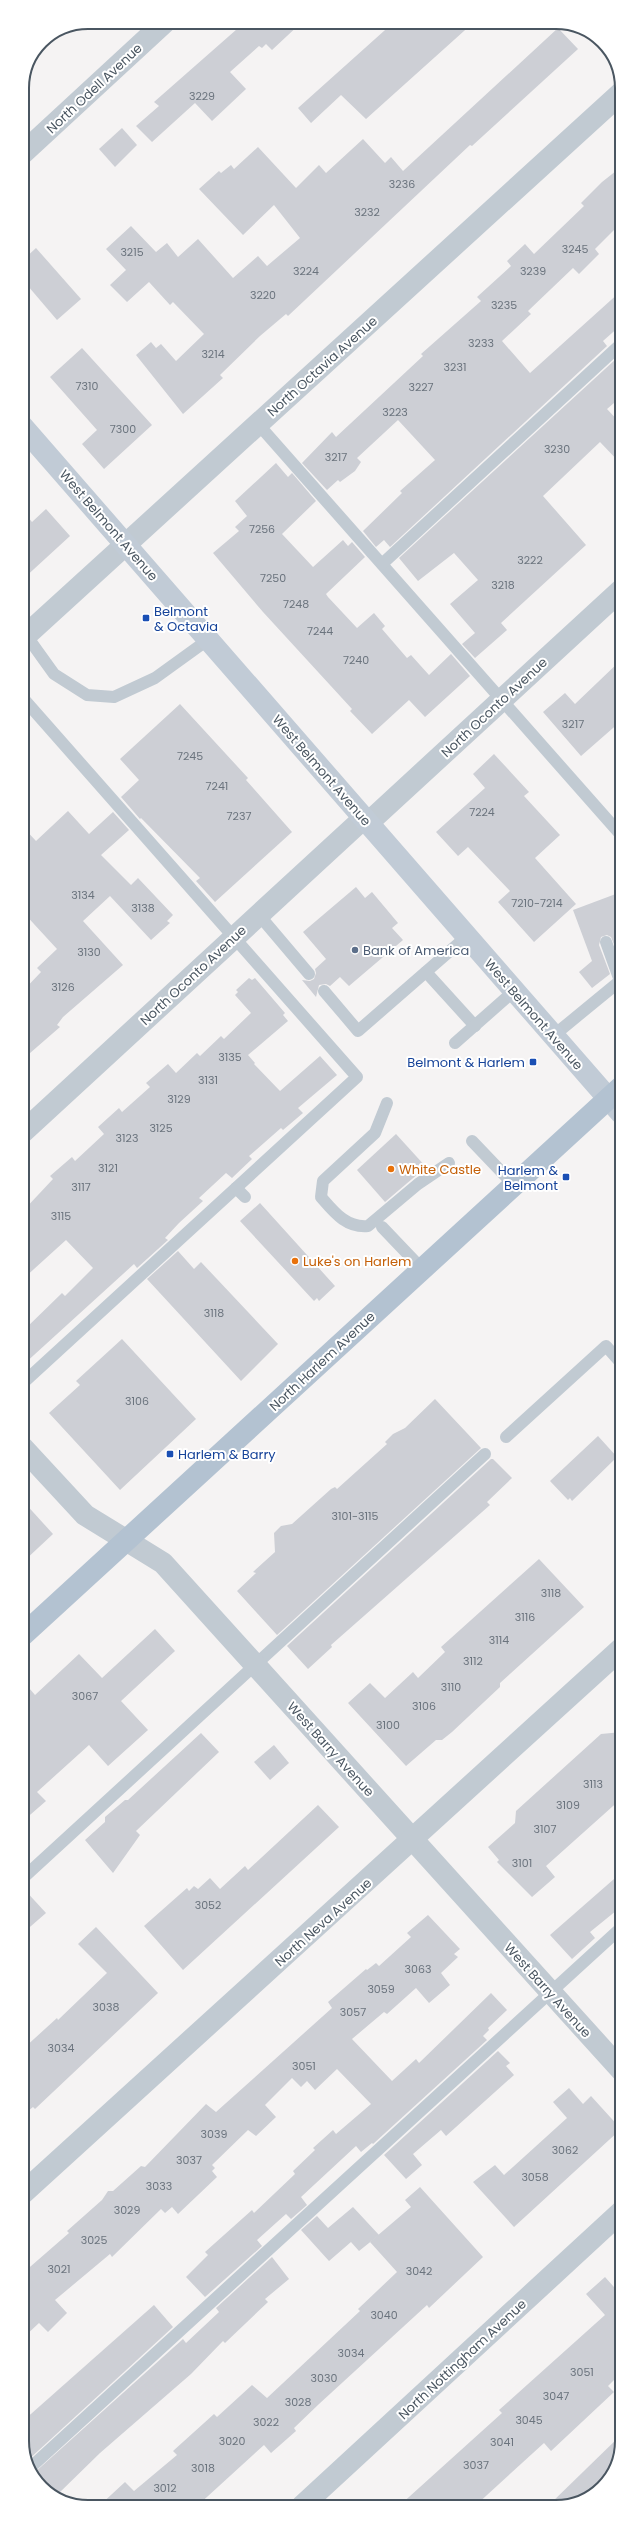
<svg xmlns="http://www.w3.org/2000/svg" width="644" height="2529" viewBox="0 0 644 2529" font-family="Poppins,sans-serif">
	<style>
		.building { fill: #cdcfd5 }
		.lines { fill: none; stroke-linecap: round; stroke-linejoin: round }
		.service { stroke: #c1cad2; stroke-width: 12 }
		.minor { stroke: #c1cad2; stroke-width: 22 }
		.secondary { stroke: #c1cbd6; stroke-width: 22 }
		.primary { stroke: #b3c2d1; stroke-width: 22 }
		.transit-dot { fill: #1a4fb4; stroke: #fff; stroke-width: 1.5 }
		.service-dot { fill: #5c6f8a; stroke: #fff; stroke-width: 1.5 }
		.food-dot { fill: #e8710a; stroke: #fff; stroke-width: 1.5 }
		.labels { text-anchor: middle; stroke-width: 4; stroke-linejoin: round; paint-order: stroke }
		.number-label { font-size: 11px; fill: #6b747e }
		.street-label { font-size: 13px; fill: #4a5661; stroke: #fff }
		.transit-label { font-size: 13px; fill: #164399; stroke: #fff; text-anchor: start }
		.service-label { font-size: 13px; fill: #4e5e75; stroke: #fff; text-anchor: start }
		.food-label { font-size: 13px; fill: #c56008; stroke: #fff; text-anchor: start }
		.rim { fill: none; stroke: #4a5661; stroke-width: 2 }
	</style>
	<rect width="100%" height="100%" fill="#f5f3f3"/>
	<g class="building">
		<polygon points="245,22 302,22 272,50 266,44 262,48 259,46 230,72 246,89 212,121 195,103 152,142 136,126 159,106 154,102"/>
		<polygon points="394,22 474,22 366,119 341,95 311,123 298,108"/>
		<polygon points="558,28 578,49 472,146 470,145 288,316 286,314 260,336 220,375 223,378 183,414 136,355 151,342 156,348 161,344 176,361 204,334 173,302 170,305 149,282 127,302 110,285 126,270 106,249 131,226 156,252 167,243 178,257 198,239 233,278 258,256 267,266 300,238 274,205 243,235 199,189 219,171 221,173 231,165 234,169 258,147 296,188 319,165 326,173 363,139 385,163 391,157 403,171"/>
		<polygon points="122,128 137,145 115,167 99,149"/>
		<polygon points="621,167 621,223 595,249 599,254 579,274 573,268 528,311 531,314 502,341 530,373 621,291 621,325 603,341 607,346 390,547 384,540 376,547 363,531 402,493 400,491 435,460 398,420 357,458 361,462 355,471 340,482 338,480 327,490 302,463 332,432 336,437 423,356 421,354 481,301 477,297 511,266 507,261 525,244 534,254 584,206 581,203 602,182"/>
		<polygon points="36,248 81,299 57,320 22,279 22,261"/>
		<polygon points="82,348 152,425 104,469 82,444 97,430 50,377"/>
		<polygon points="617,358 621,361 621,397 607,409 621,424 621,464 600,442 543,496 586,545 501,623 507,630 475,658 462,644 475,633 450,604 478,580 454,553 418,581 399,558"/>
		<polygon points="276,463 288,477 292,473 316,501 282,534 313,567 343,540 348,546 352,542 365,557 326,594 328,597 357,628 374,613 385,626 382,629 407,658 411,655 429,675 451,654 470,676 425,717 409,700 372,734 350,711 352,709 263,612 213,553 239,531 235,527 247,516 235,501"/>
		<polygon points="46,509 70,536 22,580 22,510 32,522"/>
		<polygon points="621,660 621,721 581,756 543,712 565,693 575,704"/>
		<polygon points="180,704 248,778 246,780 292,832 215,902 196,881 200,878 141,818 140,819 121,797 139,780 120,759"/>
		<polygon points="494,754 529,792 524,796 560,835 535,858 576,904 534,942 498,902 510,891 468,847 458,856 436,832 485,788 473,774"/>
		<polygon points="68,811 89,834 113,812 129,830 101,855 131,885 138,878 173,915 167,921 170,923 151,940 110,896 83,921 123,965 63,1017 57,1025 60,1027 22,1060 22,992 41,972 37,968 57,949 22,911 22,826 36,841"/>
		<polygon points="356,887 365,898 372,892 398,923 392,928 403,940 349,986 340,977 330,986 326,984 319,985 316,997 302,980 310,981 314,979 316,973 315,969 326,959 303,932"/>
		<polygon points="621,892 621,962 611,937 607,935 601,937 599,945 610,974 592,988 579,972 592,961 573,910"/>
		<polygon points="249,978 252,980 255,978 285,1013 283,1015 288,1021 248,1055 255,1063 254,1064 280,1091 320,1056 337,1075 298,1108 303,1113 283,1130 281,1128 249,1156 252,1159 232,1178 226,1173 199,1198 203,1201 179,1223 165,1238 168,1240 137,1268 134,1264 23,1365 23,1331 62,1293 65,1296 93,1268 66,1240 23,1279 23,1211 53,1179 50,1176 72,1157 75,1161 104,1134 98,1127 119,1108 122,1112 150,1087 146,1083 168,1064 176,1073 197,1053 200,1056 221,1036 224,1039 251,1013 235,995 238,992 236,990"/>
		<polygon points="396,1134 426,1167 385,1202 357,1170"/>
		<polygon points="260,1203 335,1286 319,1301 317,1298 314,1301 240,1221"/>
		<polygon points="178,1251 194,1269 201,1262 278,1344 241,1381 147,1279"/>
		<polygon points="122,1339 196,1419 120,1490 49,1413 80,1385 76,1381"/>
		<polygon points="435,1399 481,1448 277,1635 237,1591 256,1573 253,1572 275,1552 274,1533 281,1526 292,1524 331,1489 335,1487 337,1489 387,1444 385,1442 393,1434 405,1428"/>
		<polygon points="598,1436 617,1457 572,1501 570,1498 568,1500 550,1481"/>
		<polygon points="491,1459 493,1459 512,1478 487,1502 490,1505 331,1645 332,1647 308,1669 287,1646"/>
		<polygon points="23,1501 53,1534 23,1562"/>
		<polygon points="539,1559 584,1607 500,1683 500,1687 452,1732 442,1740 436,1740 406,1766 348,1703 370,1683 385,1698 413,1672 418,1678 445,1652 441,1647"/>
		<polygon points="155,1629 175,1651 121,1701 148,1730 108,1766 89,1745 37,1792 46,1801 23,1821 23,1681 35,1695 79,1654 102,1678"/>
		<polygon points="622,1732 622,1798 546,1866 555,1877 532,1897 497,1862 499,1860 488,1847 515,1823 516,1811 601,1734"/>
		<polygon points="201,1733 219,1752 136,1831 140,1835 113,1873 85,1840 105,1822 105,1817 125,1800 128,1800"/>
		<polygon points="274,1745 289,1763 270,1780 254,1762"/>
		<polygon points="318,1805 339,1827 183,1970 144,1926 187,1888 189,1891 194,1886 198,1889 210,1878 220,1889 245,1866 248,1870"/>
		<polygon points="622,1872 622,1906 590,1932 595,1938 572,1959 550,1935"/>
		<polygon points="23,1888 46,1913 23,1933"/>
		<polygon points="428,1915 460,1949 454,1954 458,1957 441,1973 450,1985 429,2003 416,1988 387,2014 384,2012 352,2039 392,2081 416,2059 419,2063 491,1993 507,2010 488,2028 489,2030 483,2036 487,2040 373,2144 372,2143 361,2152 356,2146 301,2197 307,2205 291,2219 286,2214 257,2240 262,2246 205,2297 186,2277 208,2255 205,2252 252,2210 254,2213 295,2174 293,2171 315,2150 313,2148 333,2130 336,2134 371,2104 337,2069 315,2090 307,2081 301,2087 292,2078 265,2105 276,2117 256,2136 248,2130 212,2165 215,2168 212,2171 217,2177 178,2214 172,2207 165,2213 161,2209 112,2257 110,2254 55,2300 67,2313 48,2332 39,2323 23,2338 23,2273 69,2233 67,2231 102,2200 108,2191 113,2191 141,2166 145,2167 206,2104 216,2112 332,2008 328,2002 366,1969 367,1970 376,1963 379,1966 411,1937 407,1933"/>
		<polygon points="96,1927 158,1993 35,2109 33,2107 23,2115 23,2049 57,2018 58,2020 107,1973 78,1944"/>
		<polygon points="498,2051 510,2063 506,2066 514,2075 446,2136 441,2130 413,2154 422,2165 406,2179 384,2155"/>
		<polygon points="569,2088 583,2104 591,2096 621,2129 514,2227 473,2182 495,2165 504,2175 567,2118 553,2102"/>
		<polygon points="420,2187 483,2257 429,2308 427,2305 319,2404 294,2428 296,2431 271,2453 264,2445 196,2507 98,2507 125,2482 134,2491 177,2455 173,2451 214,2414 217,2417 252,2385 267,2398 360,2311 358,2309 397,2272 370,2242 411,2207 405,2200"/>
		<polygon points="353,2207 379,2235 359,2251 351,2242 329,2261 301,2230 317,2216 328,2228"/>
		<polygon points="272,2257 289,2279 265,2299 268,2302 225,2343 223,2341 191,2374 100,2453 56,2496 49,2493 34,2473 183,2339 186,2343 219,2312 216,2308"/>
		<polygon points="605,2277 622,2296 622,2372 608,2386 614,2392 551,2451 544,2443 475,2506 399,2506 502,2413 499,2410 605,2315 586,2294"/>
		<polygon points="154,2305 173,2327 27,2461 23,2454 23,2421"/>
		<polygon points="622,2434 622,2442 606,2484 569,2506 548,2506"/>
	</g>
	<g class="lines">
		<g class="service">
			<polyline points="258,424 621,835"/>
			<polyline points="382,564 621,344"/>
			<polyline points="26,635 54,674 87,695 114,697 155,678 209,639"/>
			<polyline points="22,697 357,1077 23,1383"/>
			<polyline points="259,915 309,974"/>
			<polyline points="606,942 620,981"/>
			<polyline points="426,972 475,1026"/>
			<polyline points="324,991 358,1031 466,937"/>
			<polyline points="553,1036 620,981 621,983"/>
			<polyline points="455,1043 514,991"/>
			<path d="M 387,1103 L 375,1133 L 323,1181 L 321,1197 C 334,1212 346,1228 368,1226 L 418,1184 L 449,1163"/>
			<polyline points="472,1141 514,1185"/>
			<polyline points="236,1188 245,1197"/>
			<polyline points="382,1227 422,1269"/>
			<polyline points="506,1437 606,1346 621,1363"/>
			<polyline points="23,1878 485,1454"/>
			<polyline points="31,2467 622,1927"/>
		</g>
		<g class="minor">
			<polyline points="22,154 165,22"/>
			<polyline points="22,639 621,93"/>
			<polyline points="368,823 621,590"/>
			<polyline points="23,1132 364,818"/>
			<polyline points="23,1448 85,1515 163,1563 622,2071"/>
			<polyline points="23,2193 622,1648"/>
			<polyline points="302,2506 622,2211"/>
		</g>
		<polyline class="secondary" points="22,426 621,1113"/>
		<polyline class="primary" points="23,1635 621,1087"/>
	</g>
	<g class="transit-dot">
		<rect x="142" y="614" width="8" height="8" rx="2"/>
		<rect x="529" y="1058" width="8" height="8" rx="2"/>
		<rect x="562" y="1173" width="8" height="8" rx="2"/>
		<rect x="166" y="1450" width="8" height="8" rx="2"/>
	</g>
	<circle class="service-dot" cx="355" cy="950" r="4"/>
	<g class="food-dot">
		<circle cx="391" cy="1169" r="4"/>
		<circle cx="295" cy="1261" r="4"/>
	</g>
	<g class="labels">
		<g class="number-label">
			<text x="202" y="100">3229</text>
			<text x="402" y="188">3236</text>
			<text x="367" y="216">3232</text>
			<text x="575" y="253">3245</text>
			<text x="132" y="256">3215</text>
			<text x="306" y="275">3224</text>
			<text x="533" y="275">3239</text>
			<text x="263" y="299">3220</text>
			<text x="504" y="309">3235</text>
			<text x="481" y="347">3233</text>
			<text x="213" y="358">3214</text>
			<text x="455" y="371">3231</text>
			<text x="87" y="390">7310</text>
			<text x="421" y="391">3227</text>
			<text x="395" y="416">3223</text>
			<text x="123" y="433">7300</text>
			<text x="557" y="453">3230</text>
			<text x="336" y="461">3217</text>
			<text x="262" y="533">7256</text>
			<text x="530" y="564">3222</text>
			<text x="273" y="582">7250</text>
			<text x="503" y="589">3218</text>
			<text x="296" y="608">7248</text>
			<text x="320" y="635">7244</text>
			<text x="356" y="664">7240</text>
			<text x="573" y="728">3217</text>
			<text x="190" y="760">7245</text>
			<text x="217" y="790">7241</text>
			<text x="482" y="816">7224</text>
			<text x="239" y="820">7237</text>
			<text x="83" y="899">3134</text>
			<text x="537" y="907">7210-7214</text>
			<text x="143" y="912">3138</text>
			<text x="89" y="956">3130</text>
			<text x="63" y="991">3126</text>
			<text x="230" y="1061">3135</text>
			<text x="208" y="1084">3131</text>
			<text x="179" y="1103">3129</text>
			<text x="161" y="1132">3125</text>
			<text x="127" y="1142">3123</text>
			<text x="108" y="1172">3121</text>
			<text x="81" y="1191">3117</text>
			<text x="61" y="1220">3115</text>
			<text x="214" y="1317">3118</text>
			<text x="137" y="1405">3106</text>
			<text x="355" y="1520">3101-3115</text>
			<text x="551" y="1597">3118</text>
			<text x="525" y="1621">3116</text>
			<text x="499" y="1644">3114</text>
			<text x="473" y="1665">3112</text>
			<text x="451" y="1691">3110</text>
			<text x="85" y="1700">3067</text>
			<text x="424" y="1710">3106</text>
			<text x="388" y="1729">3100</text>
			<text x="593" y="1788">3113</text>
			<text x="568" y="1809">3109</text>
			<text x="545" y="1833">3107</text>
			<text x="522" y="1867">3101</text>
			<text x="208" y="1909">3052</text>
			<text x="418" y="1973">3063</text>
			<text x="381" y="1993">3059</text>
			<text x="106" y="2011">3038</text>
			<text x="353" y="2016">3057</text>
			<text x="61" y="2052">3034</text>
			<text x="304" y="2070">3051</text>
			<text x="214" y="2138">3039</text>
			<text x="565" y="2154">3062</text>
			<text x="189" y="2164">3037</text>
			<text x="535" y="2181">3058</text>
			<text x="159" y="2190">3033</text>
			<text x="127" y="2214">3029</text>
			<text x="94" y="2244">3025</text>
			<text x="59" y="2273">3021</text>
			<text x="419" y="2275">3042</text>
			<text x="384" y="2319">3040</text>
			<text x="351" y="2357">3034</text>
			<text x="582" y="2376">3051</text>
			<text x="324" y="2382">3030</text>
			<text x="556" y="2400">3047</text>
			<text x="298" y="2406">3028</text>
			<text x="529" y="2424">3045</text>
			<text x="266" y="2426">3022</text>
			<text x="232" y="2445">3020</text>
			<text x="502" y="2446">3041</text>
			<text x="476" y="2469">3037</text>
			<text x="203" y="2472">3018</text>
			<text x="165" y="2492">3012</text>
		</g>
		<g class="street-label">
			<text transform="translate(94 88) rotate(-43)" y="5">North Odell Avenue</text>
			<text transform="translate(322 366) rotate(-42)" y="5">North Octavia Avenue</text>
			<text transform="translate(109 525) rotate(49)" y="5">West Belmont Avenue</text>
			<text transform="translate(494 707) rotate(-43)" y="5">North Oconto Avenue</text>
			<text transform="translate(322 770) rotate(49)" y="5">West Belmont Avenue</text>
			<text transform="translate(193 975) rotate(-43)" y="5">North Oconto Avenue</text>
			<text transform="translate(534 1014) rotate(49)" y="5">West Belmont Avenue</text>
			<text transform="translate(322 1361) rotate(-43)" y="5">North Harlem Avenue</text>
			<text transform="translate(331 1749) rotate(48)" y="5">West Barry Avenue</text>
			<text transform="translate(323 1922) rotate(-42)" y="5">North Neva Avenue</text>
			<text transform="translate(548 1990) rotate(48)" y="5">West Barry Avenue</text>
			<text transform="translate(462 2359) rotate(-43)" y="5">North Nottingham Avenue</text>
		</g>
		<g class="transit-label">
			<text x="154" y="616">Belmont<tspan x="154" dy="15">&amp; Octavia</tspan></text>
			<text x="525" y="1067" text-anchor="end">Belmont &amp; Harlem</text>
			<text x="558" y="1175" text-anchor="end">Harlem &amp;<tspan x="558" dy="15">Belmont</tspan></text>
			<text x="178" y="1459">Harlem &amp; Barry</text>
		</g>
		<g class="service-label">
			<text x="363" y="955">Bank of America</text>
		</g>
		<g class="food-label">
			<text x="399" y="1174">White Castle</text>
			<text x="303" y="1266">Luke's on Harlem</text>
		</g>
	</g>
	<path d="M0 0H644V2529H0ZM88 29H556A59 59 0 0 1 615 88V2441A59 59 0 0 1 556 2500H88A59 59 0 0 1 29 2441V88A59 59 0 0 1 88 29Z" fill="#fff" fill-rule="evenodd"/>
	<path class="rim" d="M88 29H556A59 59 0 0 1 615 88V2441A59 59 0 0 1 556 2500H88A59 59 0 0 1 29 2441V88A59 59 0 0 1 88 29Z"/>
</svg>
